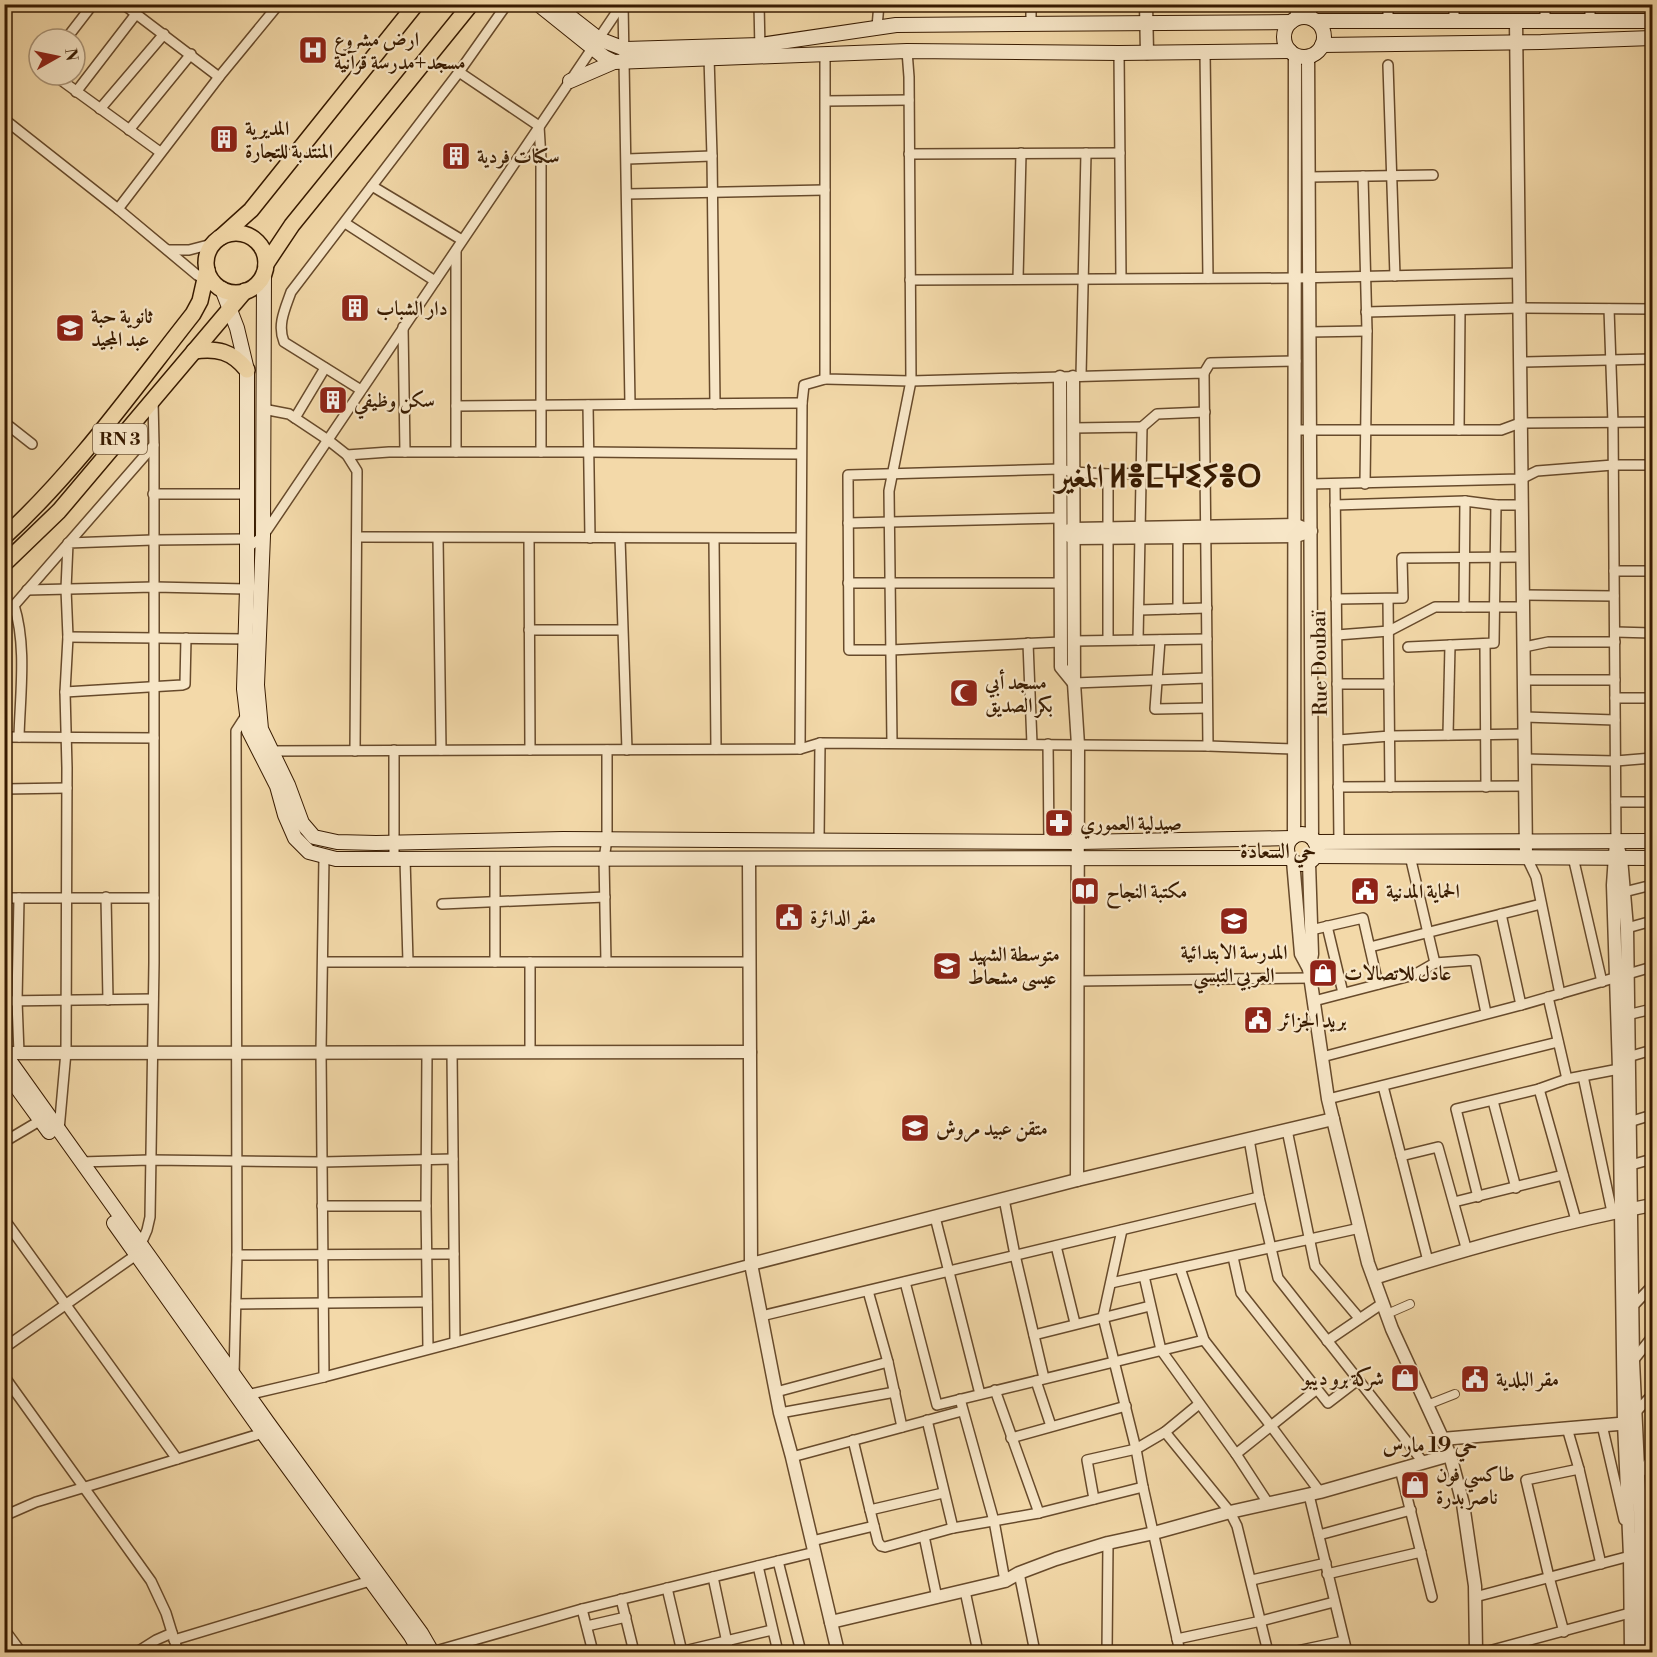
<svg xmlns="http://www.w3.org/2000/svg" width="1657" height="1657" viewBox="0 0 1657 1657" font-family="'Libre Bodoni',Amiri,'Noto Sans Tifinagh',serif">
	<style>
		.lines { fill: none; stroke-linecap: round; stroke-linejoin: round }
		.pedestrian-casing { stroke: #674a2b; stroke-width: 10 }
		.minor-casing { stroke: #674a2b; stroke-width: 12 }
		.tertiary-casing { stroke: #674a2b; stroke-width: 15 }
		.secondary-casing { stroke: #381b01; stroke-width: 16 }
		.primary-casing { stroke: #381b01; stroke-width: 18 }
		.pedestrian { stroke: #f7e6c7; stroke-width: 8 }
		.minor { stroke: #f7e6c7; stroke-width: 9 }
		.tertiary { stroke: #f7e6c7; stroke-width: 12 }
		.secondary { stroke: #f7e6c7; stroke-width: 14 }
		.primary { stroke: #f3d9a9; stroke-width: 15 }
		.labels { text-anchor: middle; stroke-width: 4.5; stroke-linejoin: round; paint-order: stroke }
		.shield { fill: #f7e6c7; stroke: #71583c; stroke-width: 1.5 }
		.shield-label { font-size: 18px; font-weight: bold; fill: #381b01 }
		.poi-label { font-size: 20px; font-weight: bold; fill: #381b01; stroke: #f7e6c7; text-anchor: start }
		.street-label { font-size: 20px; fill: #381b01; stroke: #f7e6c7 }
		.neighbourhood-label { font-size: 21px; font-weight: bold; fill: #381b01; stroke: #f7e6c7 }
		.town-label { font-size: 32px; font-weight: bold; fill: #381b01; stroke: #f7e6c7 }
	</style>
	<rect width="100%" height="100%" fill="#f3d9a9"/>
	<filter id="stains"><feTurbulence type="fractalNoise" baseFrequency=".00333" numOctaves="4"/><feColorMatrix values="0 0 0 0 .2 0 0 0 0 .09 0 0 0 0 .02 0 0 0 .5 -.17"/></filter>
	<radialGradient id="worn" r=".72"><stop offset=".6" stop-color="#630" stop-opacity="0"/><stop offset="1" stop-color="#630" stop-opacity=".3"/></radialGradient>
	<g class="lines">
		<g class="pedestrian-casing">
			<g id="pedestrian">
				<polyline points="1387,1314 1410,1304"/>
				<polyline points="1427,1405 1455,1394"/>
			</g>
		</g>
		<g class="minor-casing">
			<g id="minor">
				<polyline points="123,4 219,77"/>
				<polyline points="623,4 630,404"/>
				<polyline points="759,4 760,50"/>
				<polyline points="1031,4 1031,25"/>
				<polyline points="1454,4 1454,23"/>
				<polyline points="1545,4 1545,22"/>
				<polyline points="1388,22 1388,4"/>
				<polyline points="1590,22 1590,4"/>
				<polyline points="877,27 879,4"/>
				<polyline points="66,39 93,4"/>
				<polyline points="1205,52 1208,278"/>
				<polyline points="1119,53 1121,278"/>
				<polyline points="825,55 825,379 911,381 1204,373 1208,746"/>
				<polyline points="709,57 712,156 715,404"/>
				<polyline points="1388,65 1395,276"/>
				<polyline points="459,72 539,126 541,159 541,452"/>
				<polyline points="54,75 160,152"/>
				<polyline points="76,92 136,14"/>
				<polyline points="826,101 909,100"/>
				<polyline points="100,109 164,34"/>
				<polyline points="4,119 118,209 197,275 219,288"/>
				<polyline points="129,130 191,54"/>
				<polyline points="909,154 1120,153"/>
				<polyline points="627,159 712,156"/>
				<polyline points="1363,176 1367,331 1365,484"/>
				<polyline points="1309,177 1433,175"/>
				<polyline points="372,186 462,240"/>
				<polyline points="627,194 825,190"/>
				<polyline points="118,209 219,77 279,4"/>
				<polyline points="345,223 435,281"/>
				<polyline points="168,250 189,250 212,244"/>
				<polyline points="1018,279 1021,153"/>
				<polyline points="910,280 1295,278 1518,273"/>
				<polyline points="1609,309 1613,423 1616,841"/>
				<polyline points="1366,312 1519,308 1652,309"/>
				<polyline points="403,327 405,452"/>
				<polyline points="1309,332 1367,331"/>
				<polyline points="1520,362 1652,359"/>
				<polyline points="1204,373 1210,363 1296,361"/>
				<polyline points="1081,376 1086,153"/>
				<path d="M 361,390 L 284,342 C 277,325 285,309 291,292 L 459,72 L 507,4"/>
				<polyline points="588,405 590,538"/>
				<polyline points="456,406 802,403"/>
				<polyline points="263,409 289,414 328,440 347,455 357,471 355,751"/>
				<polyline points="295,418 325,368"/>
				<polyline points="4,422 32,444"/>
				<polyline points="1142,427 1157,414 1205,412"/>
				<polyline points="1073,428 1142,427 1138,640"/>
				<polyline points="1296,430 1501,430 1520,423 1652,422"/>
				<polyline points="1459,430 1460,310"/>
				<polyline points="456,452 456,251"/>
				<polyline points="347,455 389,452 589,452 801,454"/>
				<polyline points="1108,474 1108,640"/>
				<polyline points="1310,484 1521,479 1537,471 1613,465 1652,465"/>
				<polyline points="1335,484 1339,842"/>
				<polyline points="153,494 247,494"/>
				<polyline points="1335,505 1465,501 1496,505 1522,505"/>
				<polyline points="848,523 1061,518"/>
				<polyline points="357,537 800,538"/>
				<polyline points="1178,537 1178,609"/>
				<polyline points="438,538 441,750"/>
				<polyline points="529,538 530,750"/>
				<polyline points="620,538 627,750"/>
				<polyline points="714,539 716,749"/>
				<polyline points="246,549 263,536 622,4"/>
				<polyline points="1614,571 1652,571"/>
				<polyline points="848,583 1061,583"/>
				<polyline points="27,590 154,587 247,589"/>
				<polyline points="1523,595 1614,596"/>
				<polyline points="1336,599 1403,598 1402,558 1522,557"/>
				<polyline points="1388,599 1390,787"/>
				<path d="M 14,605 C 27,646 20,695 19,737"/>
				<polyline points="1464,607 1465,501"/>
				<polyline points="1139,610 1207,608"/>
				<polyline points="4,617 154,445 153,400"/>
				<polyline points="529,630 622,630"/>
				<polyline points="1615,632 1652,633"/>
				<polyline points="1337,635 1389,631 1435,607 1523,607"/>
				<polyline points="68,637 245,639"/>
				<polyline points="1160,640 1155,709 1207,708"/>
				<polyline points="1074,641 1207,639"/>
				<polyline points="1061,642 891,650 849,650 848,475 1061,469 1073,472 1108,474 1205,472"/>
				<polyline points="1028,643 1032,744"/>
				<polyline points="1485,645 1486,787"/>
				<polyline points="1408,647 1494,643 1496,505"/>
				<polyline points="1524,647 1548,642 1615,642"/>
				<polyline points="1524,680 1615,680"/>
				<polyline points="1074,683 1207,678"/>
				<polyline points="1337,684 1389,684"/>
				<polyline points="65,692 182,685 185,684 186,638"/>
				<polyline points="1615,698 1652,698"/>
				<polyline points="1525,717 1615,720"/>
				<polyline points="1448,735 1450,645"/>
				<polyline points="4,737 154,738"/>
				<polyline points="1338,740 1390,736 1525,734"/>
				<polyline points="892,743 889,491 911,381 909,77 907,51"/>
				<polyline points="1048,744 1049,842"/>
				<polyline points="800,749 802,403 804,385 825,379"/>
				<polyline points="271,751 800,749 820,743 1208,746 1294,749"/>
				<polyline points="1525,759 1616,761 1652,758"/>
				<polyline points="1338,787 1526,786"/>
				<polyline points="4,789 67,788"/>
				<polyline points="1616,802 1652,802"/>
				<polyline points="819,841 820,743"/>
				<polyline points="1410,856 1435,963 1475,960 1486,1013"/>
				<polyline points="1526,856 1536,877 1560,994"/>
				<polyline points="1573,857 1602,982"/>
				<polyline points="394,859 394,750"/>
				<polyline points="405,859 408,962"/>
				<polyline points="495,860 495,962"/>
				<polyline points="1624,892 1652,885"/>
				<polyline points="106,897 108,1000"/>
				<polyline points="4,898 154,898"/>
				<polyline points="19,898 17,1001 19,1053"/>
				<polyline points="442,904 605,897"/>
				<polyline points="1501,914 1521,1005"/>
				<polyline points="1327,926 1343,993"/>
				<polyline points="1627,928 1652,921"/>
				<polyline points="1311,930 1363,918 1378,984"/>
				<polyline points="1370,947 1541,904"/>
				<polyline points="323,962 749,962"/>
				<polyline points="530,962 530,1052"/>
				<polyline points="606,962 604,859 607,839 607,750"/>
				<polyline points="1077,981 1310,978"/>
				<polyline points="1548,997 1567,1079 1619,1069"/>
				<polyline points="4,1001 153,999"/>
				<polyline points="1314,1001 1414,975 1435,963"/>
				<polyline points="1627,1015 1652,1009"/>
				<polyline points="427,1052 426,1206 428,1348"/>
				<polyline points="452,1052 455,1342"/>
				<polyline points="1322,1057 1521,1005 1652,967"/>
				<polyline points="1628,1057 1652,1050"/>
				<polyline points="1583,1076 1612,1212"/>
				<polyline points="1383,1086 1428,1261"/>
				<polyline points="1539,1089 1576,1220"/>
				<polyline points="1328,1099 1558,1042"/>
				<polyline points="1493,1101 1516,1188"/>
				<polyline points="1629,1122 1652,1115"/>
				<polyline points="59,1130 66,1052 67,768 65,692 68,637 66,589 68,543 153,540 246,539"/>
				<polyline points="1287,1130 1315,1266 1359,1318"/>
				<polyline points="1249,1139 1259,1197 1278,1278 1423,1462"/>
				<polyline points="4,1142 41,1120"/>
				<polyline points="1401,1156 1438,1147 1467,1251"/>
				<polyline points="81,1162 150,1160 322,1162 453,1159"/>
				<polyline points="1631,1165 1652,1159"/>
				<polyline points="1478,1197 1456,1109 1539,1089 1567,1079"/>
				<polyline points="1004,1199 1015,1255 1044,1378"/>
				<polyline points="1454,1202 1563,1175"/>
				<polyline points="322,1206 426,1206"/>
				<polyline points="935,1217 980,1394"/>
				<polyline points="4,1219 177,1459"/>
				<polyline points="1122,1230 1103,1317 1136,1449 1143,1487 1180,1652"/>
				<polyline points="141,1244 147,1230 150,1217 154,963 154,445"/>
				<polyline points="1056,1246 1075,1323"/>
				<polyline points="237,1255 454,1254"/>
				<polyline points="1233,1257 1241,1293 1328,1403 1358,1380"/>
				<polyline points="1180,1268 1204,1340 1271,1426 1320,1492"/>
				<polyline points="1144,1276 1161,1350 1236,1454 1268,1503"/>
				<polyline points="905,1282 937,1405 1204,1340"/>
				<polyline points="1111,1283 1360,1228"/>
				<polyline points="868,1291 888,1362 902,1427"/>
				<polyline points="236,1304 427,1302"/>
				<polyline points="1633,1306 1652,1286"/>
				<polyline points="761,1316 1259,1197"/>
				<polyline points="1034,1335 1150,1306"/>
				<polyline points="1327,1341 1383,1303"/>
				<polyline points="4,1348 136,1255"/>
				<polyline points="1633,1361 1652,1337"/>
				<polyline points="234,1375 237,1255 236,731 247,714"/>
				<polyline points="4,1376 151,1581 166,1613 178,1652"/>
				<polyline points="324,1377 321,1052 324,857"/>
				<polyline points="1036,1381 1051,1426"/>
				<polyline points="995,1390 1039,1513"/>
				<polyline points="776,1392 888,1362"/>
				<polyline points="243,1396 324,1377 751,1264"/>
				<polyline points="960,1399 994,1521 1005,1581"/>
				<polyline points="780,1413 895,1392"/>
				<polyline points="1634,1414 1652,1395"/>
				<polyline points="927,1420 953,1528"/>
				<polyline points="1602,1425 1624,1520"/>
				<polyline points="1567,1428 1579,1469 1601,1564"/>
				<polyline points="1165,1432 1230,1512 1237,1526 1268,1652"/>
				<polyline points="1011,1438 1126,1406"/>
				<polyline points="853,1440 870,1510 943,1493"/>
				<polyline points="1236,1454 1317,1389"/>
				<polyline points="792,1457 962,1411"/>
				<polyline points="1400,1469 1432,1597"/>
				<polyline points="1638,1476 1652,1458"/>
				<polyline points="1309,1495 1347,1652"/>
				<polyline points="1094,1499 1087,1460 1136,1449 1165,1432 1199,1404"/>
				<polyline points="870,1510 878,1542 881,1546 885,1547 953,1528 1039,1513 1143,1487"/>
				<polyline points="4,1516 36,1502 263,1433"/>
				<polyline points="1652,1520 1641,1532 1652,1547"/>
				<polyline points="1319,1535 1411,1510"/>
				<polyline points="924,1536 937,1598"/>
				<polyline points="812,1541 874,1526"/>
				<polyline points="778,1561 801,1652"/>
				<polyline points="758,1566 778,1652"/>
				<polyline points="1019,1573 1035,1652"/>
				<polyline points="1327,1574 1421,1552"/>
				<polyline points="713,1577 729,1652"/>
				<polyline points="1252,1580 1326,1563"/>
				<polyline points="667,1588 682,1652"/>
				<polyline points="965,1591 978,1652"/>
				<polyline points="1475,1597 1630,1556"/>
				<polyline points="621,1599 634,1652"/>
				<polyline points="582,1609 593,1652"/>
				<polyline points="587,1626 626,1617"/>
				<polyline points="4,1629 21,1652"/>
				<polyline points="1564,1632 1549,1577 1526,1480 1579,1469"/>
				<polyline points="1177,1639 1261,1621 1334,1602"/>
				<polyline points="174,1640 370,1581"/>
				<polyline points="137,1652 156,1640 172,1633"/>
				<polyline points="432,1652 582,1609 815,1552"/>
				<polyline points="680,1652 772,1630"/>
				<polyline points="1107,1652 1108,1543"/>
				<polyline points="1292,1652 1344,1641"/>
				<polyline points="1485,1652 1652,1607"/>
			</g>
		</g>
		<g class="tertiary-casing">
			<g id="tertiary">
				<polyline points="1146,4 1147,53"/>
				<polyline points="1310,4 1310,18"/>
				<polyline points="1297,18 1297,4"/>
				<polyline points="1516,22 1526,856"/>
				<polyline points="1308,56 1312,839"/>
				<polyline points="1060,377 1061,667 1074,683 1073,377"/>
				<polygon points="1296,525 1311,531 1296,536 1074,538 1061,532 1074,529"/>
				<polyline points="1074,683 1078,745 1077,1180"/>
				<polyline points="1294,837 1295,55"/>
				<polyline points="749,860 751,1264 780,1413 792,1457 838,1652"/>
				<polyline points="1293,861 1301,954 1309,969 1312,954 1309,863"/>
				<polyline points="1309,969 1328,1099 1368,1263 1392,1329 1450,1455 1463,1504 1475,1586 1476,1652"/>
				<polyline points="4,1053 750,1052"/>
				<polyline points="751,1264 1077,1180 1333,1119"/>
				<path d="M 1374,1278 C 1465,1249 1558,1223 1652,1205"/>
				<polyline points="1442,1439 1630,1423"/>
				<polyline points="831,1622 1005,1581 1019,1573 1056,1559 1108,1543 1154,1533 1230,1512 1320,1492 1450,1455"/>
				<polyline points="1631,1652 1630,1556 1624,1423 1619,1069 1613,885 1616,841 1621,858 1627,928 1633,1361 1641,1532 1640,1652"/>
			</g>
		</g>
		<g class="secondary-casing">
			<g id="secondary">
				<polyline points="538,4 604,57 614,62 907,51 1119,53 1290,51"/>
				<polyline points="554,4 599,39 625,49 760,45 896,25 1291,22"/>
				<circle cx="1304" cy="37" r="20"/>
				<polyline points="1316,21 1652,21"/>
				<polyline points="1322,45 1541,42 1652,38"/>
				<polyline points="570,81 614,62"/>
				<polyline points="264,273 263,536 257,685 261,729 288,785 302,823 314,837 337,842 376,843 563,839 1078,842 1292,838"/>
				<polyline points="222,289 237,328 247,370 247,589 244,689 249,731 277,786 285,815 295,838 309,852 336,859 1290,858"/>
				<circle cx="1302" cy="849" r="15"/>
				<polyline points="1315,842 1652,841"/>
				<polyline points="1316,856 1652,858"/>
				<polyline points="4,1053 268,1423 421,1633 432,1652"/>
				<polyline points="4,1070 49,1132"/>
				<polyline points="114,1223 263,1433 411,1636 420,1652"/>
			</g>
		</g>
		<g class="primary-casing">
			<g id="primary">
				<circle cx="236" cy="263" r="30"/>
				<polyline points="221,237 251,210 416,4"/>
				<polyline points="266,264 292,225 471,4"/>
				<path d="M 194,351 C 217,348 232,351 247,370"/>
				<path d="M 4,537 C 76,471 133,390 193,314 L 200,301 L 207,270"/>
				<polyline points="4,564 59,511 245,291"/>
			</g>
		</g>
		<use href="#pedestrian" class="pedestrian"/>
		<use href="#minor" class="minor"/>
		<use href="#tertiary" class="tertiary"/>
		<use href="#secondary" class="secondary"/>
		<use href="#primary" class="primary"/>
	</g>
	<defs>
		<g id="hospital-square" transform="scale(1.5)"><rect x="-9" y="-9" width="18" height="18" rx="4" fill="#8f2418" stroke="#f7e6c7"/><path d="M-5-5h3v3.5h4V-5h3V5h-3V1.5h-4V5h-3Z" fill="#fff"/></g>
		<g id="building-square" transform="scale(1.5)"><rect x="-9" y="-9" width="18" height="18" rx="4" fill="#8f2418" stroke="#f7e6c7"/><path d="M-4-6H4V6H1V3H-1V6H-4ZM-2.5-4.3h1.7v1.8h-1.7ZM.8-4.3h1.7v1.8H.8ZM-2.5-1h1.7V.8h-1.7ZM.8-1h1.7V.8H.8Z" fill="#fff"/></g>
		<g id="school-square" transform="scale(1.5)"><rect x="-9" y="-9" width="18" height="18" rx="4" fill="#8f2418" stroke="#f7e6c7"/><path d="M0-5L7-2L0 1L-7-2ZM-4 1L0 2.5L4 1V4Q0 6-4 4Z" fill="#fff"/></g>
		<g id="mosque-square" transform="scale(1.5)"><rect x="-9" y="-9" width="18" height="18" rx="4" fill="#8f2418" stroke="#f7e6c7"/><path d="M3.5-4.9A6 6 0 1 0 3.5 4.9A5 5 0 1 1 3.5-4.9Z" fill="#fff"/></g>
		<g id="pharmacy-square" transform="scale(1.5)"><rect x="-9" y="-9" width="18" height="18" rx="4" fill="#8f2418" stroke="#f7e6c7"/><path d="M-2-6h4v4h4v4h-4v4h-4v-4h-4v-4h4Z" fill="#fff"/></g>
		<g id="library-square" transform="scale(1.5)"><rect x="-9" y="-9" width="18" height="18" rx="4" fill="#8f2418" stroke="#f7e6c7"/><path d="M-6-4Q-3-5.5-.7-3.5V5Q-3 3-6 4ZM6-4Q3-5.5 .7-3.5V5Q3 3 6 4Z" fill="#fff"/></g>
		<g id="civic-square" transform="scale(1.5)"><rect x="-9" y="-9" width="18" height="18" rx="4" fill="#8f2418" stroke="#f7e6c7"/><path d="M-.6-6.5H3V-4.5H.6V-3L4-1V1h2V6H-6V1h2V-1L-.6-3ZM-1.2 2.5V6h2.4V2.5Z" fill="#fff"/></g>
		<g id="shop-square" transform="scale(1.5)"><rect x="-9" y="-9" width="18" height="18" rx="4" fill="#8f2418" stroke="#f7e6c7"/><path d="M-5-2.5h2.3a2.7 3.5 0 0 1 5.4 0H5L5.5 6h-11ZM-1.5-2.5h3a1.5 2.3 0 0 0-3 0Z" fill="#fff"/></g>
	</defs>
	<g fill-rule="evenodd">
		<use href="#hospital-square" x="313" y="50"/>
		<use href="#building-square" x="224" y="139"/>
		<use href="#building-square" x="456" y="156"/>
		<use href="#building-square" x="355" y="308"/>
		<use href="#school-square" x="70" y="328"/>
		<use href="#building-square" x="333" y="400"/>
		<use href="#mosque-square" x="964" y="693"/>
		<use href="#pharmacy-square" x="1059" y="823"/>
		<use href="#library-square" x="1085" y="891"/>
		<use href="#civic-square" x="1365" y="891"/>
		<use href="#civic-square" x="789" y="917"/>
		<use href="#school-square" x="1234" y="921"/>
		<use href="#school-square" x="947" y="966"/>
		<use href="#shop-square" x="1323" y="973"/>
		<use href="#civic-square" x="1258" y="1020"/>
		<use href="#school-square" x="915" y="1128"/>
		<use href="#shop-square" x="1405" y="1378"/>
		<use href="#civic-square" x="1475" y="1379"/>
		<use href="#shop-square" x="1415" y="1485"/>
	</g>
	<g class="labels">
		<rect class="shield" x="93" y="424" width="54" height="30" rx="4.5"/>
		<g class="shield-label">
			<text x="120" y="445">RN 3</text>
		</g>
		<g class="poi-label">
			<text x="334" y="46">ارض مشروع<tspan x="334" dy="23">مسجد+مدرسة قرآنية</tspan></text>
			<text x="245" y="135">المديرية<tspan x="245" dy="23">المنتدبة للتجارة</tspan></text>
			<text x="477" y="163">سكنات فردية</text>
			<text x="376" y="315">دار الشباب</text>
			<text x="91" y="323">ثانوية حبة<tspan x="91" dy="23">عبد المجيد</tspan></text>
			<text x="354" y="407">سكن وظيفي</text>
			<text x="985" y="689">مسجد أبي<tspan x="985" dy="23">بكر الصديق</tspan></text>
			<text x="1080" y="830">صيدلية العموري</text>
			<text x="1106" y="898">مكتبة النجاح</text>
			<text x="1386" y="898">الحماية المدنية</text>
			<text x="810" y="924">مقر الدائرة</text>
			<text x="1234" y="959" text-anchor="middle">المدرسة الابتدائية<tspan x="1234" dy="23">العربي التبسي</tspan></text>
			<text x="968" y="961">متوسطة الشهيد<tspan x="968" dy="23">عيسى مشحاط</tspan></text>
			<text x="1344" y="980">عادل للاتصالات</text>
			<text x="1279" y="1027">بريد الجزائر</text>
			<text x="936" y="1135">متقن عبيد مروش</text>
			<text x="1384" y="1385" text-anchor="end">شركة برو ديبو</text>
			<text x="1496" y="1386">مقر البلدية</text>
			<text x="1436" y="1481">طاكسي فون<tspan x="1436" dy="23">ناصر بدرة</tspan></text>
		</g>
		<g class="street-label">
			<text transform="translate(1319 663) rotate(-91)" y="7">Rue Doubaï</text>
		</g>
		<g class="neighbourhood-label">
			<text x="1278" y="858">حي السعادة</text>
			<text x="1430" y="1452">حي 19 مارس</text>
		</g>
		<g class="town-label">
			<text x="1159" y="487">المغير ⵍⴻⵎⵖⵉⵢⴻⵔ</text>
		</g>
	</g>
	<rect width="1657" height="1657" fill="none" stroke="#f3d9a9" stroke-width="24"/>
	<rect x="6" y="6" width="1645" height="1645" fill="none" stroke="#381b01" stroke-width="3"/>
	<rect x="12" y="12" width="1633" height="1633" fill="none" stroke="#381b01" stroke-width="1.5"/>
	<g transform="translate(57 57) rotate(81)"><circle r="28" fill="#f7e6c7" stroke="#ab9578" stroke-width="1.5"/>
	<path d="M0-4.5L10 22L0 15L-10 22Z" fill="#8f2418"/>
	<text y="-9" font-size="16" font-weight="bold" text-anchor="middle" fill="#381b01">N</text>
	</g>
	<rect width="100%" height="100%" filter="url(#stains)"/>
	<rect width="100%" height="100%" fill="url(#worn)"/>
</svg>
